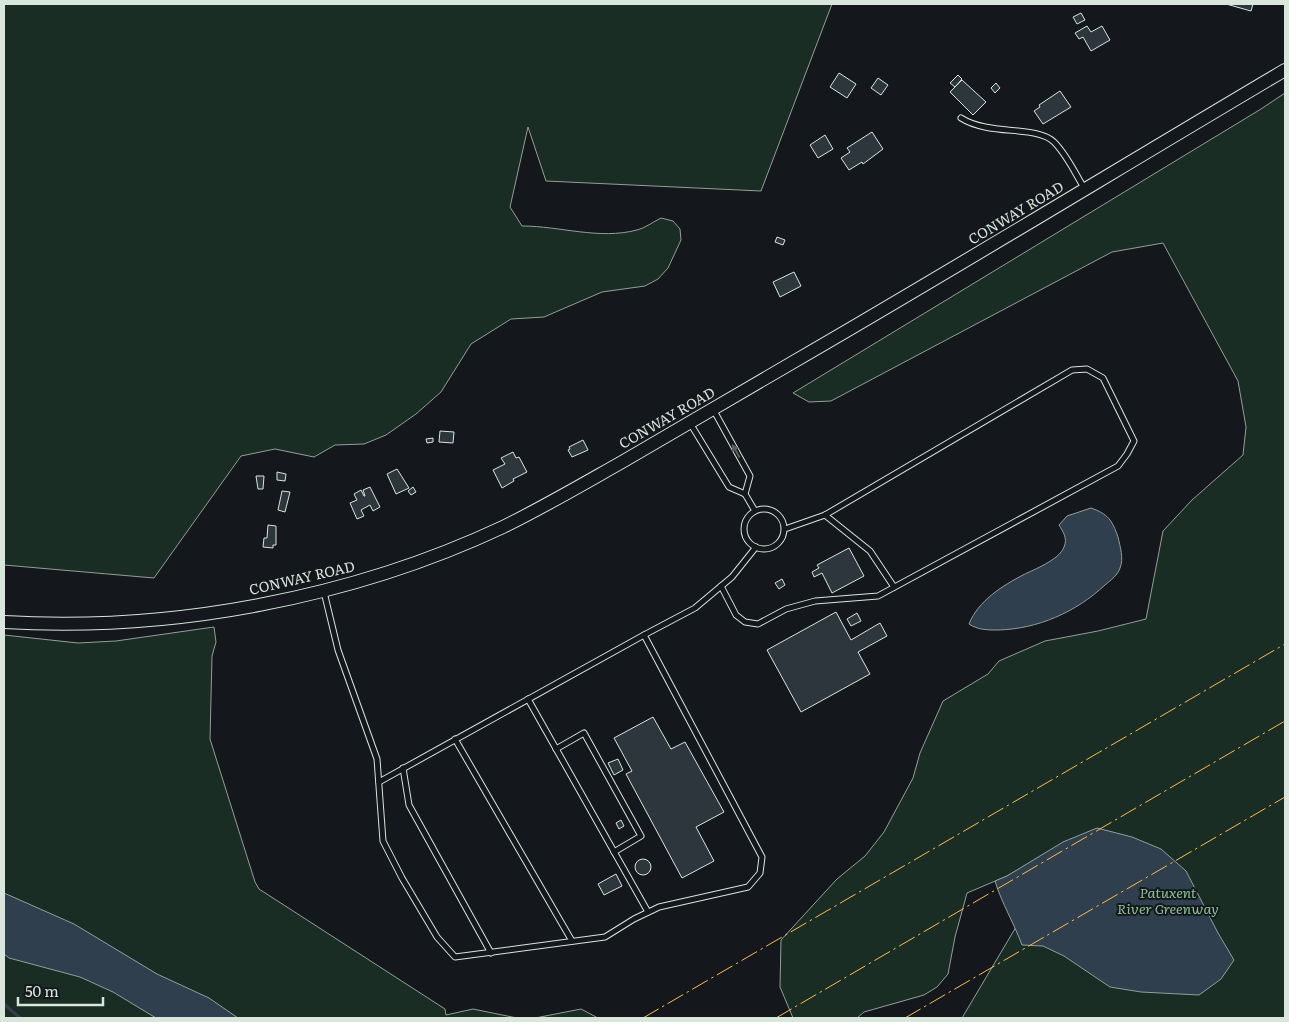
<svg xmlns="http://www.w3.org/2000/svg" width="1289" height="1022" viewBox="0 0 1289 1022" font-family="Literata,serif">
	<style>
		.green { fill: #1a2d24; stroke: #939e99 }
		.water { fill: #2f3f4d; stroke: #939e99 }
		.lines { fill: none; stroke-linecap: round; stroke-linejoin: round }
		.stream { stroke: #2f3f4d; stroke-width: 3 }
		.building { fill: #2c363c; stroke: #d8e6dc }
		.service-casing { stroke: #d8e6dc; stroke-width: 7 }
		.tertiary-casing { stroke: #d8e6dc; stroke-width: 14 }
		.service { stroke: #14181c; stroke-width: 5 }
		.tertiary { stroke: #14181c; stroke-width: 12 }
		.power { stroke: #ffb74d; stroke-width: 1; stroke-dasharray: 18 4 2.5 4; stroke-linecap: butt }
		.oneway { fill: #59605f }
		.labels { text-anchor: middle; stroke-width: 4; stroke-linejoin: round; paint-order: stroke }
		.street-label { font-size: 14px; fill: #d8e6dc; stroke: #14181c }
		.park-label { font-size: 14px; font-style: italic; fill: #8ac095; stroke: #14181c }
	</style>
	<rect width="100%" height="100%" fill="#14181c"/>
	<g class="green">
		<path d="M 4,4 L 832,4 L 761,191 L 546,181 L 528,127 L 510,207 L 522,226 C 560,226 599,240 637,230 C 645,228 653,222 661,218 L 673,221 L 680,229 L 681,240 L 668,268 L 658,279 L 645,286 L 602,292 L 544,317 L 511,319 L 471,344 L 441,392 L 416,414 L 386,435 L 364,444 L 335,445 L 314,457 L 275,449 L 241,456 L 154,578 L 4,565 Z"/>
		<polygon points="1285,93 1285,1018 962,1018 1067,841 1007,876 967,893 955,937 948,974 937,987 924,995 864,1012 857,1018 793,1018 780,987 781,940 837,879 865,856 884,832 913,778 920,753 943,701 988,674 999,661 1045,641 1098,631 1146,619 1163,531 1192,500 1243,455 1246,427 1238,381 1163,243 1112,252 831,401 809,402 793,393 1261,109"/>
		<polygon points="214,627 216,642 212,656 210,739 255,882 259,889 445,1009 446,1015 473,1009 517,1018 4,1018 4,635 78,643 116,641"/>
		<polygon points="581,1009 598,1018 535,1018"/>
	</g>
	<g class="water">
		<path d="M 1091,508 C 1108,514 1112,520 1118,537 C 1120,546 1124,559 1120,568 C 1118,575 1111,580 1105,585 C 1076,612 1038,629 998,630 C 987,630 978,630 969,624 C 978,601 1002,586 1023,575 C 1035,569 1059,560 1064,547 C 1068,538 1063,532 1059,525 L 1067,516 Z"/>
		<path d="M 1097,828 L 1132,837 L 1161,849 L 1186,871 L 1218,933 L 1234,960 L 1221,979 L 1199,995 L 1141,992 L 1110,987 L 1064,956 L 1043,946 L 1022,945 C 1014,923 1002,904 995,881 L 1007,876 L 1063,842 Z"/>
		<polygon points="4,893 74,924 157,974 209,998 238,1018 156,1018 113,992 80,977 9,958 4,954"/>
	</g>
	<g class="lines">
		<polyline class="stream" points="4,1004 20,1018"/>
	</g>
	<g class="building">
		<polygon points="1226,4 1253,4 1251,11"/>
		<polygon points="1081,13 1085,20 1077,24 1073,17"/>
		<polygon points="1087,26 1091,32 1102,26 1110,40 1091,51 1083,37 1079,39 1075,33"/>
		<polygon points="839,73 856,84 847,98 830,87"/>
		<polygon points="958,75 962,79 955,87 950,83"/>
		<polygon points="878,78 888,85 881,95 871,88"/>
		<polygon points="962,80 986,102 973,115 950,92"/>
		<polygon points="996,83 1000,88 995,93 991,88"/>
		<polygon points="1060,91 1071,107 1043,124 1034,111 1040,107 1039,105"/>
		<polygon points="872,132 883,149 863,164 862,162 849,170 841,158 850,152 847,148"/>
		<polygon points="825,135 833,149 818,158 810,145"/>
		<polygon points="777,237 785,240 783,245 775,242"/>
		<polygon points="794,272 801,286 780,297 773,282"/>
		<polygon points="440,431 454,432 453,443 439,442"/>
		<polygon points="433,438 433,442 427,443 426,439"/>
		<polygon points="583,440 588,450 572,457 568,450 570,449 569,447"/>
		<polygon points="513,452 516,458 519,457 527,472 513,479 514,481 502,488 493,470 505,464 501,458"/>
		<polygon points="397,469 409,488 396,494 387,474"/>
		<polygon points="277,472 286,474 285,481 277,480"/>
		<polygon points="256,476 264,476 263,489 258,489"/>
		<polygon points="370,487 380,507 373,511 370,505 361,510 364,516 357,519 350,503 357,500 354,494 361,490 364,496 365,496 363,490"/>
		<polygon points="413,487 416,492 411,495 408,491"/>
		<polygon points="282,491 290,492 285,512 278,510"/>
		<polygon points="268,525 276,526 276,545 273,545 273,548 263,547 264,538 267,538"/>
		<polygon points="849,548 864,576 832,593 822,573 814,577 812,572 819,568 817,565"/>
		<polygon points="782,579 785,585 779,589 775,583"/>
		<polygon points="836,612 851,640 880,623 887,636 858,652 870,674 801,712 767,650"/>
		<polygon points="857,613 861,621 851,626 847,619"/>
		<polygon points="653,717 671,749 685,742 724,812 696,827 714,861 682,878 626,774 632,771 614,738"/>
		<polygon points="618,759 623,770 614,775 608,763"/>
		<polygon points="621,820 624,826 619,829 616,823"/>
		<circle cx="643" cy="867" r="8"/>
		<polygon points="616,874 622,886 604,895 598,884"/>
	</g>
	<g class="lines">
		<g class="service-casing">
			<g id="service">
				<path d="M 961,118 C 989,136 1037,125 1054,142 C 1067,155 1075,173 1084,188"/>
				<polyline points="713,409 750,476 745,494"/>
				<polyline points="690,423 729,487 745,494 755,511"/>
				<circle cx="764" cy="529" r="20"/>
				<polyline points="825,515 870,551 894,587"/>
				<polyline points="721,586 736,615 745,622 758,624 786,609 815,601 878,596 1118,466 1127,454 1134,441 1103,378 1087,369 1072,370 825,515 785,529"/>
				<polyline points="324,592 338,650 377,759 383,841 402,878 437,937 455,957 605,937 634,919 659,907 748,887 760,873 762,857 644,635 695,608 732,577 756,547"/>
				<polyline points="528,699 648,912"/>
				<polyline points="455,739 572,941"/>
				<polyline points="556,749 584,733 641,836 614,852"/>
				<polyline points="403,768 409,805 491,953"/>
				<polyline points="379,782 644,635"/>
			</g>
		</g>
		<g class="tertiary-casing">
			<path id="tertiary" d="M 4,622 C 171,632 352,598 503,527 C 544,507 583,484 622,462 C 680,428 737,395 795,361 C 959,266 1121,167 1285,70"/>
		</g>
		<use href="#service" class="service"/>
		<use href="#tertiary" class="tertiary"/>
		<g class="power">
			<polyline points="643,1018 1285,644"/>
			<polyline points="776,1018 1285,721"/>
			<polyline points="905,1018 1285,797"/>
		</g>
	</g>
	<defs><path id="oneway-solid" d="M-6-.8H1V-3.2L6.5 0L1 3.2V.8H-6Z" transform="scale(1.25)"/></defs>
	<use class="oneway" href="#oneway-solid" transform="translate(736 451) rotate(-119)"/>
	<g class="labels">
		<g class="street-label">
			<text transform="translate(1016 213) rotate(-31)" y="5">CONWAY ROAD</text>
			<text transform="translate(667 418) rotate(-30)" y="5">CONWAY ROAD</text>
			<text transform="translate(302 578) rotate(-13)" y="5">CONWAY ROAD</text>
		</g>
		<g class="park-label">
			<text x="1168" y="898">Patuxent<tspan x="1168" dy="16">River Greenway</tspan></text>
		</g>
	</g>
	<rect width="1289" height="1022" fill="none" stroke="#d8e6dc" stroke-width="10"/>
	<path d="M18 997v8h85v-8" fill="none" stroke="#d8e6dc" stroke-width="2.5"/>
	<text x="25" y="997" font-size="15" fill="#d8e6dc" stroke="#14181c" stroke-width="4" paint-order="stroke">50 m</text>
</svg>
